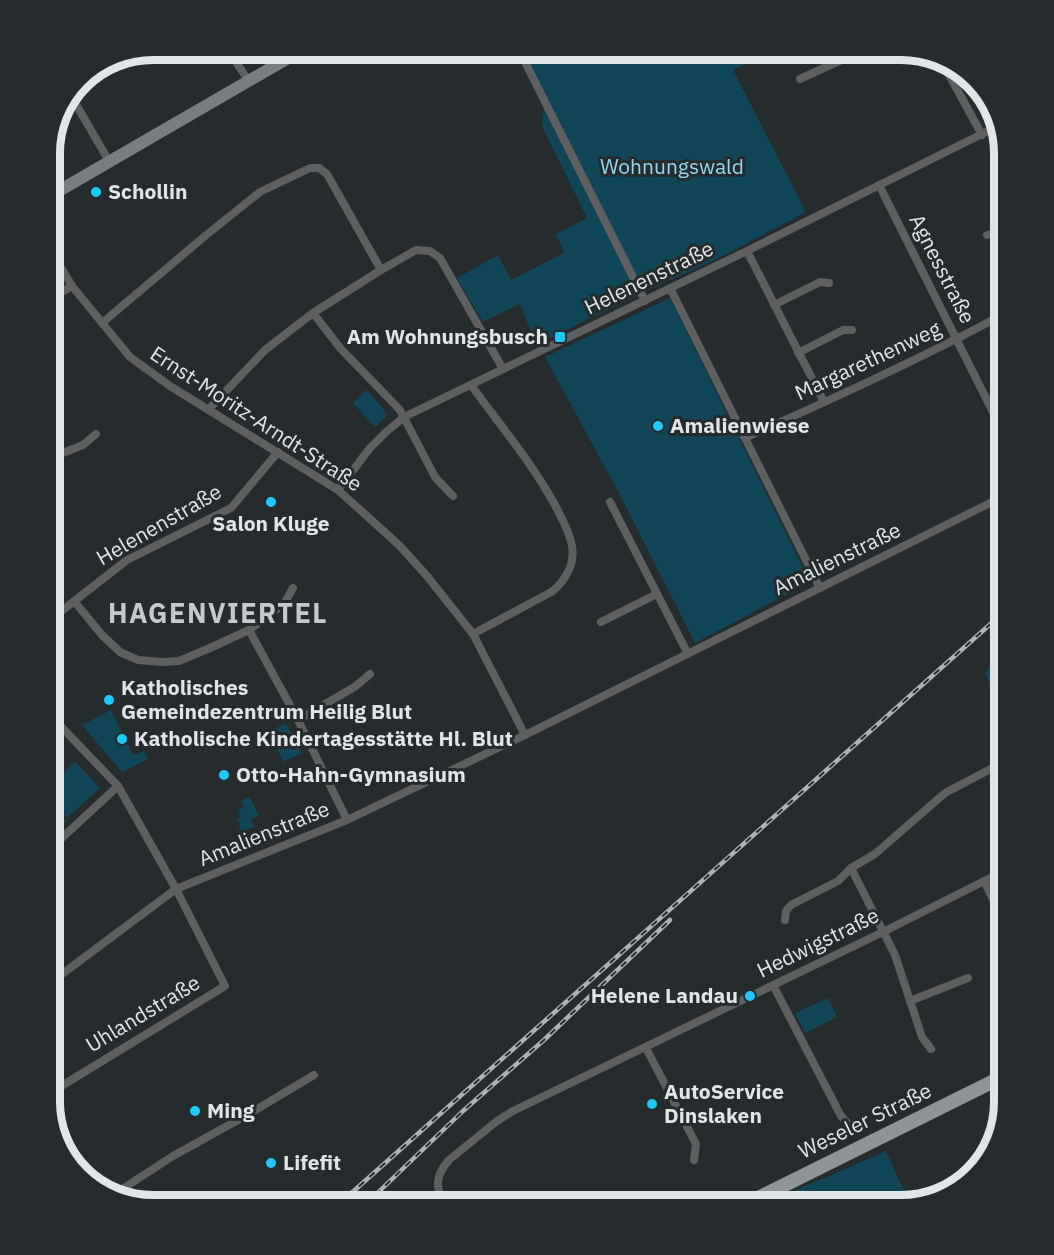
<svg xmlns="http://www.w3.org/2000/svg" width="1054" height="1255" viewBox="0 0 1054 1255" font-family="'IBM Plex Sans',sans-serif">
	<style>
		.green { fill: #114659 }
		.lines { fill: none; stroke-linecap: round; stroke-linejoin: round }
		.minor { stroke: #5d5f60; stroke-width: 8 }
		.secondary { stroke: #797d7f; stroke-width: 12 }
		.primary { stroke: #8f9497; stroke-width: 14 }
		.rail-casing { stroke: #aeb2b4; stroke-width: 4.5 }
		.rail { stroke: #262b2d; stroke-width: 2; stroke-dasharray: 7; stroke-linecap: butt }
		.poi-dot { fill: #1ec9fd; stroke: #262b2d; stroke-width: 2 }
		.labels { text-anchor: middle; stroke-width: 6; stroke-linejoin: round; paint-order: stroke }
		.park-label { font-size: 21px; fill: #8fd8f6; stroke: #262b2d }
		.poi-label { font-size: 21px; font-weight: bold; fill: #e2e5e7; stroke: #262b2d; text-anchor: start }
		.street-label { font-size: 21px; fill: #e2e5e7; stroke: #262b2d }
		.district-label { font-size: 27px; font-weight: bold; letter-spacing: 1.5px; fill: #c3cacd; stroke: #262b2d }
		.rim { fill: none; stroke: #e2e5e7; stroke-width: 8 }
	</style>
	<rect width="100%" height="100%" fill="#262b2d"/>
	<g class="green">
		<polygon points="514,50 774,50 733,70 806,212 713,261 652,288 536,345 520,304 483,322 457,278 498,255 511,280 564,253 556,234 587,218 542,126 544,105"/>
		<polygon points="670,298 810,582 695,643 620,495 545,357"/>
		<polygon points="367,390 385,411 386,417 375,427 353,403"/>
		<polygon points="1004,655 1004,675 989,682 985,672"/>
		<polygon points="111,710 133,755 144,751 148,759 122,772 82,725"/>
		<polygon points="286,723 301,753 284,762 269,732"/>
		<polygon points="75,761 100,788 67,818 50,799 50,785"/>
		<polygon points="250,797 259,816 251,820 254,827 242,832 239,827 241,825 237,819 241,817 238,810 244,807 241,801"/>
		<polygon points="50,803 66,821 50,835"/>
		<polygon points="828,998 837,1017 805,1033 795,1013"/>
		<polygon points="886,1151 909,1203 901,1205 762,1205"/>
	</g>
	<g class="lines">
		<g class="minor">
			<polyline points="228,50 248,80"/>
			<polyline points="519,50 645,301"/>
			<polyline points="941,60 982,135"/>
			<polyline points="116,64 126,62 161,50"/>
			<polyline points="800,79 863,50"/>
			<polyline points="70,94 109,161"/>
			<polyline points="879,185 1004,434"/>
			<polyline points="987,235 998,232 1004,245"/>
			<polyline points="50,249 72,286 130,357 170,386 338,490 399,545 427,576 473,634 525,735"/>
			<polyline points="747,251 824,402"/>
			<polyline points="670,288 820,588"/>
			<polyline points="50,299 72,286"/>
			<polyline points="774,305 820,282 829,283"/>
			<polyline points="313,313 341,349 400,410 435,477 453,496"/>
			<polyline points="102,323 205,236 260,192 310,168 319,168 327,174 381,270"/>
			<polyline points="798,353 843,330 852,330"/>
			<path d="M 471,385 C 500,425 533,464 556,507 C 562,519 570,532 572,546 C 575,564 566,579 553,591 L 473,634"/>
			<polyline points="209,409 265,350 313,313 381,270 416,250 430,251 440,258 503,369"/>
			<path d="M 745,438 C 832,399 920,359 1004,314"/>
			<polyline points="50,458 83,445 96,434"/>
			<polyline points="338,490 370,448 386,432 404,417 747,251 996,127"/>
			<polyline points="610,502 688,654"/>
			<polyline points="74,601 102,635 120,652 138,660 162,662 179,661 210,648 249,630 284,604 293,588"/>
			<polyline points="50,620 127,560 231,508 278,452"/>
			<polyline points="601,622 657,594"/>
			<polyline points="249,630 298,720 347,820"/>
			<polyline points="298,720 356,686 370,674"/>
			<polyline points="50,849 118,786"/>
			<polyline points="851,868 895,955 922,1037 931,1049"/>
			<polyline points="984,881 1004,922"/>
			<polyline points="785,920 786,911 791,905 838,881 851,868 875,854 945,793 1004,762"/>
			<polyline points="50,983 176,889 347,820 525,735 1004,496"/>
			<polyline points="773,985 841,1116 850,1126"/>
			<polyline points="910,1001 968,978"/>
			<polyline points="646,1048 696,1144 694,1160"/>
			<polyline points="50,1093 225,986 176,889 118,786 50,715"/>
			<polyline points="113,1195 173,1156 247,1115 314,1075"/>
			<polyline points="435,1205 443,1202"/>
			<path d="M 445,1205 C 435,1188 435,1176 449,1160 L 497,1121 L 513,1111 L 883,932 L 1004,871"/>
		</g>
		<polyline class="secondary" points="50,196 302,50"/>
		<polyline class="primary" points="744,1205 1004,1076"/>
		<g class="rail-casing">
			<g id="rail">
				<polyline points="338,1205 1004,612"/>
				<polyline points="365,1205 463,1111 544,1040 670,920"/>
			</g>
		</g>
		<use href="#rail" class="rail"/>
	</g>
	<g class="poi-dot">
		<circle cx="96" cy="192" r="6"/>
		<rect x="554" y="331" width="12" height="12" rx="3"/>
		<circle cx="658" cy="426" r="6"/>
		<circle cx="271" cy="502" r="6"/>
		<circle cx="109" cy="700" r="6"/>
		<circle cx="122" cy="739" r="6"/>
		<circle cx="224" cy="775" r="6"/>
		<circle cx="750" cy="996" r="6"/>
		<circle cx="652" cy="1104" r="6"/>
		<circle cx="195" cy="1111" r="6"/>
		<circle cx="271" cy="1163" r="6"/>
	</g>
	<g class="labels">
		<g class="park-label">
			<text x="672" y="174">Wohnungswald</text>
		</g>
		<g class="poi-label">
			<text x="108" y="199">Schollin</text>
			<text x="548" y="344" text-anchor="end">Am Wohnungsbusch</text>
			<text x="670" y="433">Amalienwiese</text>
			<text x="271" y="531" text-anchor="middle">Salon Kluge</text>
			<text x="121" y="695">Katholisches<tspan x="121" dy="24">Gemeindezentrum Heilig Blut</tspan></text>
			<text x="134" y="746">Katholische Kindertagesstätte Hl. Blut</text>
			<text x="236" y="782">Otto-Hahn-Gymnasium</text>
			<text x="738" y="1003" text-anchor="end">Helene Landau</text>
			<text x="664" y="1099">AutoService<tspan x="664" dy="24">Dinslaken</tspan></text>
			<text x="207" y="1118">Ming</text>
			<text x="283" y="1170">Lifefit</text>
		</g>
		<g class="street-label">
			<text transform="translate(942 269) rotate(63)" y="7">Agnesstraße</text>
			<text transform="translate(649 278) rotate(-26)" y="7">Helenenstraße</text>
			<text transform="translate(868 361) rotate(-25)" y="7">Margarethenweg</text>
			<text transform="translate(256 419) rotate(33)" y="7">Ernst-Moritz-Arndt-Straße</text>
			<text transform="translate(159 525) rotate(-30)" y="7">Helenenstraße</text>
			<text transform="translate(837 559) rotate(-26)" y="7">Amalienstraße</text>
			<text transform="translate(264 834) rotate(-22)" y="7">Amalienstraße</text>
			<text transform="translate(818 943) rotate(-26)" y="7">Hedwigstraße</text>
			<text transform="translate(143 1014) rotate(-31)" y="7">Uhlandstraße</text>
			<text transform="translate(865 1121) rotate(-26)" y="7">Weseler Straße</text>
		</g>
		<g class="district-label">
			<text x="218" y="623">HAGENVIERTEL</text>
		</g>
	</g>
	<path d="M0 0H1054V1255H0ZM153 60H901A93 93 0 0 1 994 153V1102A93 93 0 0 1 901 1195H153A93 93 0 0 1 60 1102V153A93 93 0 0 1 153 60Z" fill="#262b2d" fill-rule="evenodd"/>
	<path class="rim" d="M153 60H901A93 93 0 0 1 994 153V1102A93 93 0 0 1 901 1195H153A93 93 0 0 1 60 1102V153A93 93 0 0 1 153 60Z"/>
</svg>
